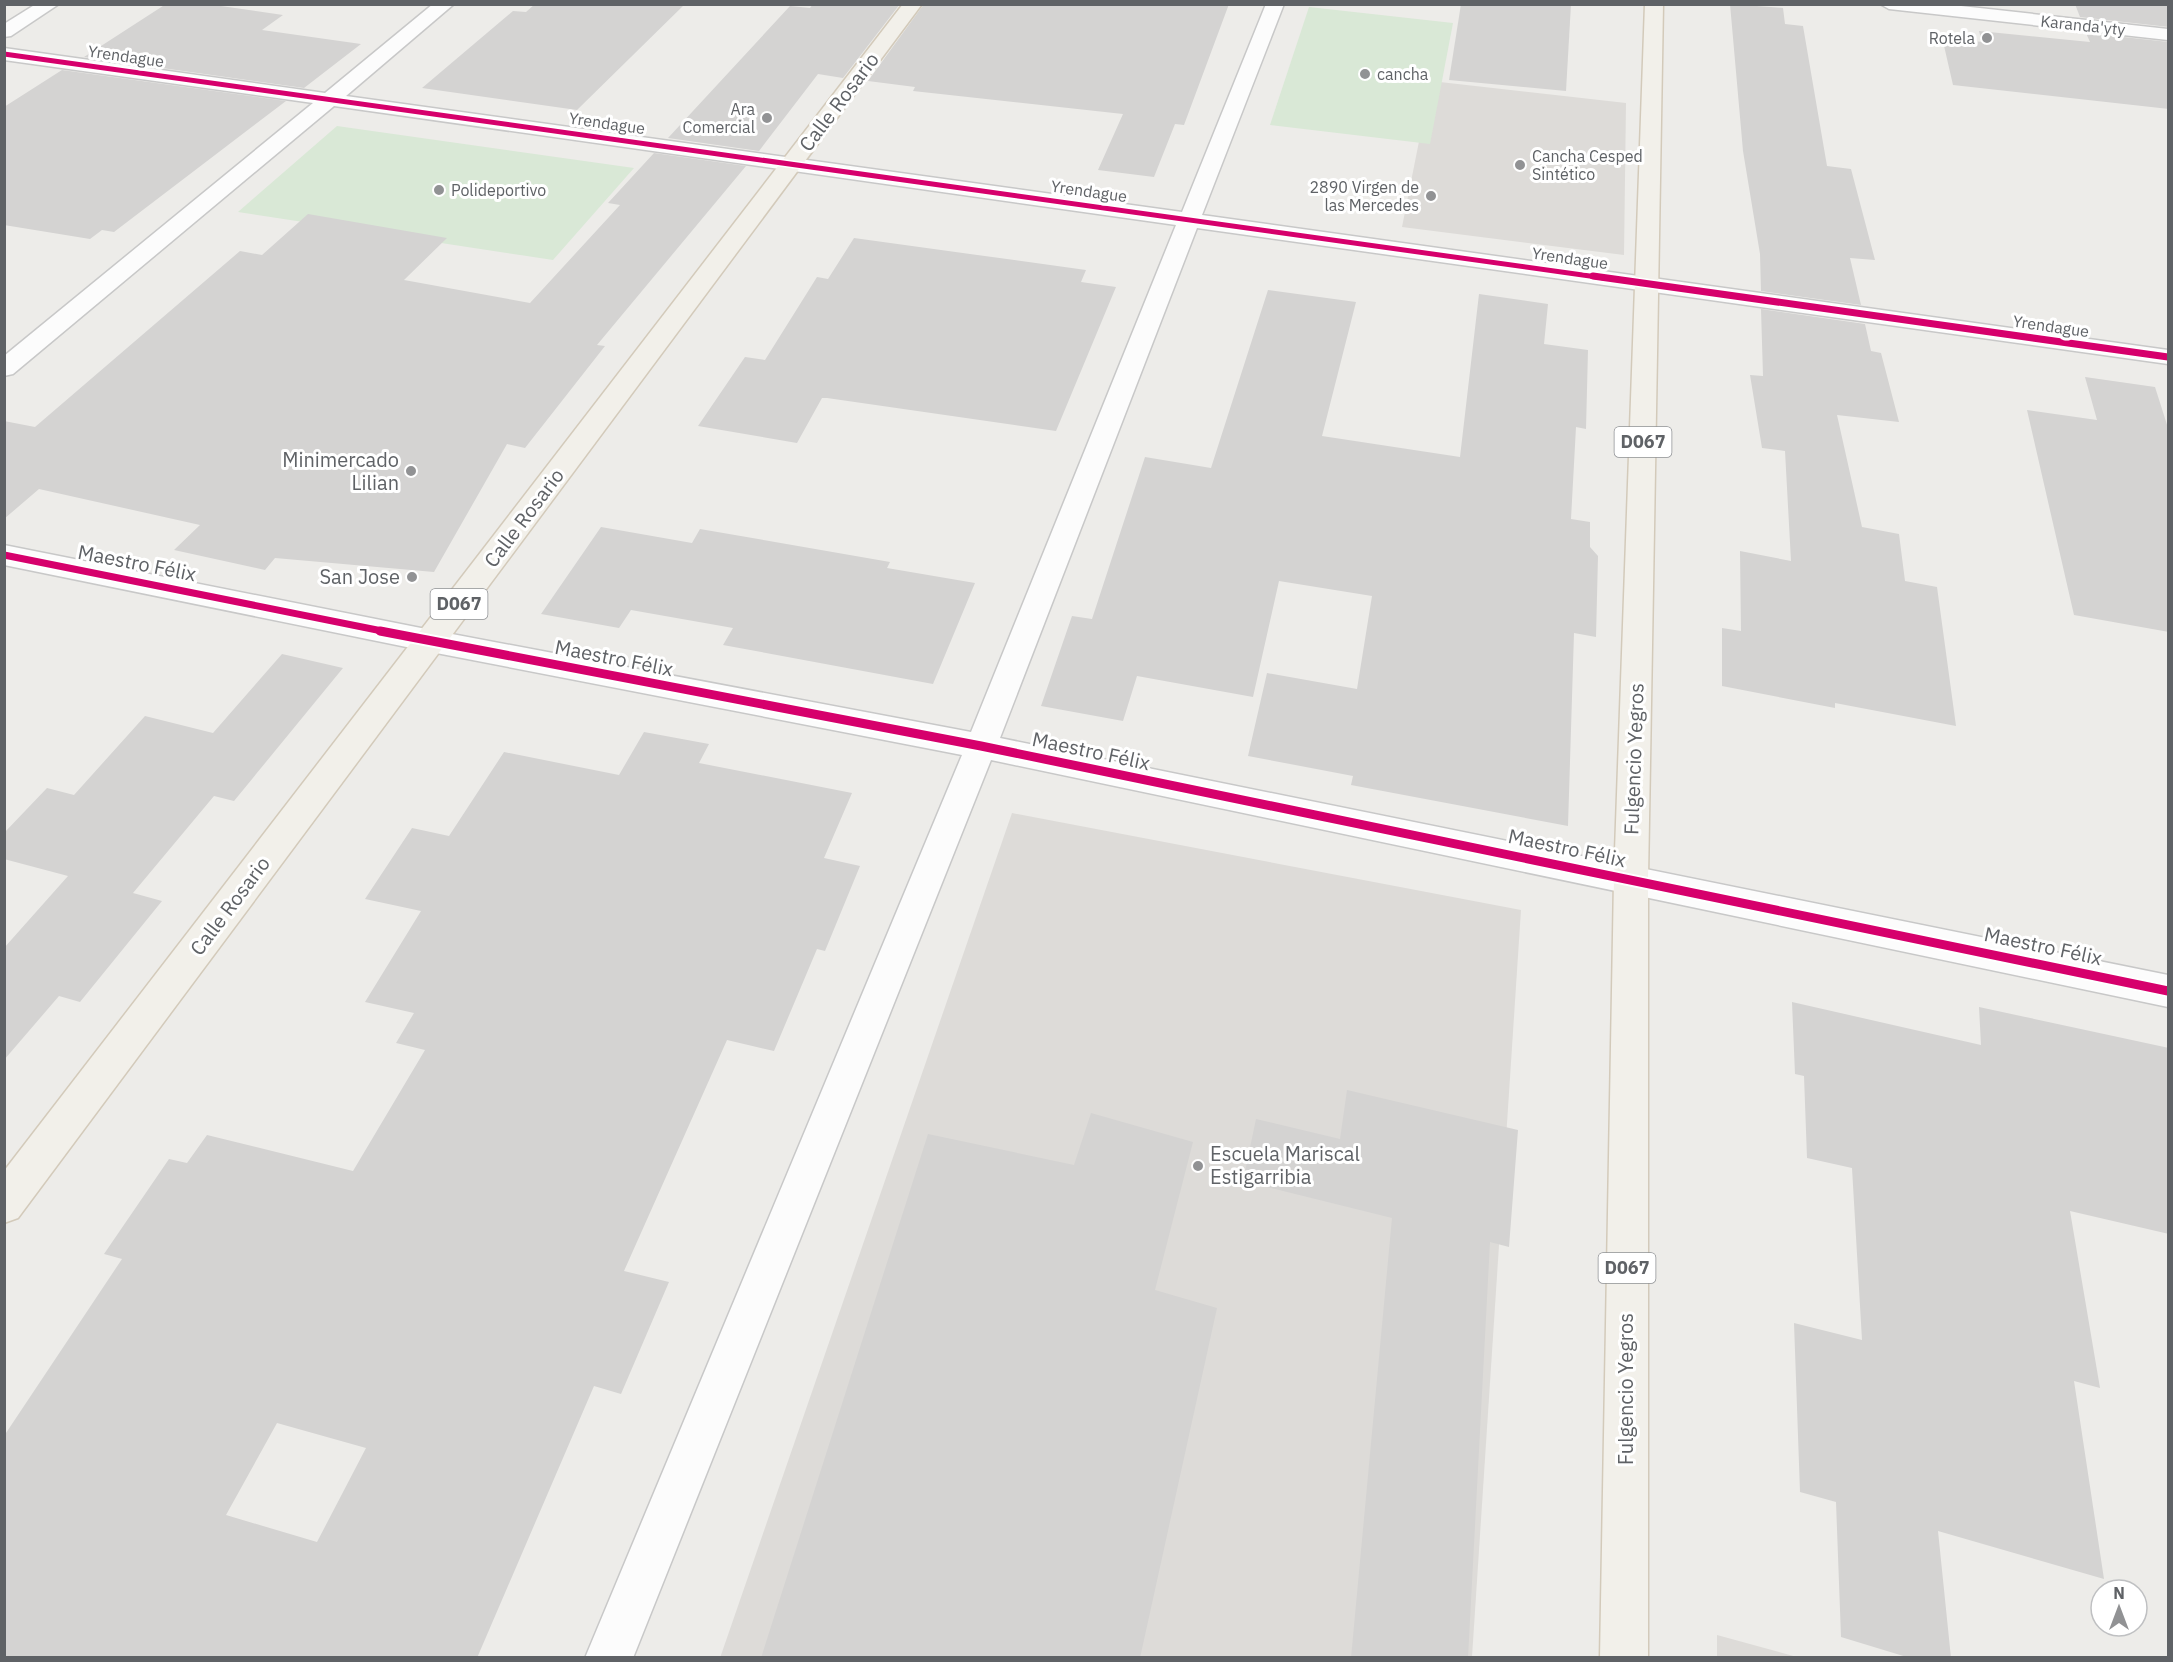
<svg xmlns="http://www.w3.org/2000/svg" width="2173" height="1662" viewBox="0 0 2173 1662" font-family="'IBM Plex Sans',sans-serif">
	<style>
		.education { fill: #dddbd8 }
		.green { fill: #d9e8d6 }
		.building { fill: #d4d3d2; fill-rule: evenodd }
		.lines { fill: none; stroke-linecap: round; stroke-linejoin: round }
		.minor-casing { stroke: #c8c8c8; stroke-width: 3 }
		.major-casing { stroke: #d3caba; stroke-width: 3 }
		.minor { fill: #fcfcfc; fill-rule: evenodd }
		.major { fill: #f2f0ea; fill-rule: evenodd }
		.cycleway-far2-casing { stroke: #fff; stroke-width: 8 }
		.cycleway-far1-casing { stroke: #fff; stroke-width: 10 }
		.cycleway-casing { stroke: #fff; stroke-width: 13 }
		.cycleway-far2 { stroke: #d6006c; stroke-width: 5 }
		.cycleway-far1 { stroke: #d6006c; stroke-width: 7 }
		.cycleway { stroke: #d6006c; stroke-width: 9 }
		.poi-dot { fill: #919294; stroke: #fff; stroke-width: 2 }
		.labels { text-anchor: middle; stroke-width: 6; stroke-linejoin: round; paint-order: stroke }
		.far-street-label { font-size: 16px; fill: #5f6266; stroke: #fff }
		.far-poi-label { font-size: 16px; fill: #5f6266; stroke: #fff; text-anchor: end }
		.shield { fill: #fff; stroke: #8f9194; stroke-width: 1.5 }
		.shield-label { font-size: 18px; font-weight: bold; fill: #5f6266 }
		.street-label { font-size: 20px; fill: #5f6266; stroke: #fff }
		.poi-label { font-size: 20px; fill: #5f6266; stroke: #fff; text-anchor: end }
	</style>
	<rect width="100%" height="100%" fill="#edece9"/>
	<g class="education">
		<polygon points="1431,81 1626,103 1624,255 1402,227"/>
		<polygon points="1012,813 1521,910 1472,1657 720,1658"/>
		<polygon points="1717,1635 1797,1657 1717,1657"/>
	</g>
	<g class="green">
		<polygon points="1309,7 1453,23 1430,144 1270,125"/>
		<polygon points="337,126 634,168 553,260 238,212"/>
	</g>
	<g class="building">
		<polygon points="166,4 207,4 283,15 262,30 361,44 304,88 84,57"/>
		<polygon points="535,4 685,4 577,110 422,88 513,11 526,12"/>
		<polygon points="813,4 900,4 843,78 818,74 759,151 668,138 790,6 810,8"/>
		<polygon points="924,4 1229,4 1184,125 1175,124 1154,177 1098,170 1123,114 913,91 915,87 868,81"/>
		<polygon points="1461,4 1571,4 1566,91 1449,80"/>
		<polygon points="1730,4 1783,8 1785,24 1803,26 1827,166 1851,169 1875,260 1850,258 1861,305 1761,291 1760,254 1743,151"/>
		<polygon points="2075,4 2169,4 2169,27 2080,17"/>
		<polygon points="1979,31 2090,42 2086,33 2169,42 2169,109 1953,85 1942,37 1982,42"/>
		<polygon points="62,70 286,101 114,232 102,230 90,239 4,225 4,107"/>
		<polygon points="654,153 746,166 597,345 605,346 525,448 507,444 434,572 275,558 265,570 174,550 200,525 39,489 4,519 4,421 35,427 240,251 262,255 308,214 447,238 404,280 530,303 620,205 608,203"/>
		<polygon points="854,238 1086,270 1081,282 1116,287 1056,431 827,398 822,398 797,443 698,426 745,357 765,360 817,277 828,279"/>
		<polygon points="1268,290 1356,302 1322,436 1460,457 1479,294 1548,304 1544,344 1588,350 1586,429 1576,427 1571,519 1590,522 1590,547 1598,556 1596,637 1574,633 1568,826 1351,785 1353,776 1248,756 1267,673 1357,689 1372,596 1279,581 1253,697 1137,676 1123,721 1041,706 1072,616 1092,619 1145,457 1211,468"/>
		<polygon points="1761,309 1865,324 1871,351 1881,353 1899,422 1837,415 1862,527 1899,534 1905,581 1937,587 1956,726 1835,703 1835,708 1722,686 1722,628 1741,631 1740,551 1791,561 1785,451 1762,448 1750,375 1763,376"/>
		<polygon points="2085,377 2155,387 2169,431 2169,632 2074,615 2027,410 2097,420"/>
		<polygon points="601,527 692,543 700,529 890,562 887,568 975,583 933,684 723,645 733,628 631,610 619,628 541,614"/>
		<polygon points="282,654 343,668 234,801 214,796 133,893 162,901 80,1002 59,996 4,1060 4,948 68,876 4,859 4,833 47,788 74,795 145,716 213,733"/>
		<path d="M 644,732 L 709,744 L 699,763 L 852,793 L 824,858 L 860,866 L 825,951 L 817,949 L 774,1051 L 727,1040 L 624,1271 L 669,1282 L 621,1394 L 594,1386 L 477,1658 L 4,1658 L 4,1436 L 122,1259 L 104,1254 L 169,1159 L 187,1163 L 207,1135 L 353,1171 L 425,1050 L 396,1043 L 414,1013 L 365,1002 L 421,911 L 365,899 L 412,828 L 449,836 L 504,752 L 619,775 ZM 277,1423 L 366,1448 L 317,1542 L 226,1515 Z"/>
		<polygon points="1792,1002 1981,1045 1979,1007 2169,1048 2169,1234 2070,1211 2100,1388 2074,1381 2104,1579 1938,1531 1951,1658 1910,1658 1841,1637 1836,1502 1800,1492 1794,1323 1862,1340 1852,1168 1807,1158 1804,1076 1795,1074"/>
		<polygon points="1347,1090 1518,1130 1509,1247 1490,1242 1468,1658 1351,1658 1392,1218 1243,1181 1256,1119 1340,1139"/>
		<polygon points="1091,1113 1193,1142 1155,1290 1217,1308 1140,1658 761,1658 928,1134 1074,1165"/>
	</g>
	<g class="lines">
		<g class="minor-casing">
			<g id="minor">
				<polygon points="36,4 59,4 11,36 4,37 4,24"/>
				<polygon points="433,4 454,4 346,96 1182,212 1266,4 1284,4 1202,215 2168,350 2168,364 1197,228 1000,738 2168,975 2168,1007 991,760 633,1658 585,1658 962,755 431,652 4,565 4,545 431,630 971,732 1176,225 334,106 13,374 4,376 4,356 313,103 4,60 4,48 325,93"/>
				<polygon points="1880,4 1943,4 2168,29 2168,40 1889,9"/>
			</g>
		</g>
		<g class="major-casing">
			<g id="major">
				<polygon points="903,4 922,4 18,1218 4,1223 4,1171"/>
				<polygon points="1645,4 1663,4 1648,879 1648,1658 1600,1658 1614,879"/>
			</g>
		</g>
		<use href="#minor" class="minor"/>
		<use href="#major" class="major"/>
		<g class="cycleway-far2-casing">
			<polyline id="cycleway-far2" points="4,54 1604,278"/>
		</g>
		<g class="cycleway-far1-casing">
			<g id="cycleway-far1">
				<polyline points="1593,276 2168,357"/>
				<polyline points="4,555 387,632"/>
			</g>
		</g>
		<g class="cycleway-casing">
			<polyline id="cycleway" points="380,631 981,746 2168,991"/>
		</g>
		<use href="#cycleway-far2" class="cycleway-far2"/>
		<use href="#cycleway-far1" class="cycleway-far1"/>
		<use href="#cycleway" class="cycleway"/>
	</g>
	<g class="poi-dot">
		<circle cx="1987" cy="38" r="6"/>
		<circle cx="1365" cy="74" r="6"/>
		<circle cx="767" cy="118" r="6"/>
		<circle cx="1520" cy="165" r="6"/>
		<circle cx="439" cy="190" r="6"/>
		<circle cx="1431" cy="196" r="6"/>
		<circle cx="411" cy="471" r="6"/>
		<circle cx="412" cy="577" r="6"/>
		<circle cx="1198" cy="1166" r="6"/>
	</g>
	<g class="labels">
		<g class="far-street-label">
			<text transform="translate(2083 25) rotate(6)" y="6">Karanda'yty</text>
			<text transform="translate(126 56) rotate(8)" y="6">Yrendague</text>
			<text transform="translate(607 123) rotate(8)" y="6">Yrendague</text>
			<text transform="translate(1089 191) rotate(8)" y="6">Yrendague</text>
			<text transform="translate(1570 258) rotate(8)" y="6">Yrendague</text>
			<text transform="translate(2051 326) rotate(8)" y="6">Yrendague</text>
		</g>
		<g class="far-poi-label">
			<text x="1975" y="44">Rotela</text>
			<text x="1377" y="80" text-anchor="start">cancha</text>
			<text x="755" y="115">Ara<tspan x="755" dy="18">Comercial</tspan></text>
			<text x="1532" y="162" text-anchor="start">Cancha Cesped<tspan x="1532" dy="18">Sintético</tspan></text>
			<text x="1419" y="193">2890 Virgen de<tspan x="1419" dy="18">las Mercedes</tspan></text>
			<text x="451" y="196" text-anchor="start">Polideportivo</text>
		</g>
		<g class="shield">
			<rect x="1614.5" y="427" width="57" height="30" rx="4.5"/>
			<rect x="430.5" y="589" width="57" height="30" rx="4.5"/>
			<rect x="1598.5" y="1253" width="57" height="30" rx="4.5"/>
		</g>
		<g class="shield-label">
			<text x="1643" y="448">D067</text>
			<text x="459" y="610">D067</text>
			<text x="1627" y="1274">D067</text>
		</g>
		<g class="street-label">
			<text transform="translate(839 102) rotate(-53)" y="7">Calle Rosario</text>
			<text transform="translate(524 518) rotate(-53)" y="7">Calle Rosario</text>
			<text transform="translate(137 563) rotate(11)" y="7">Maestro Félix</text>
			<text transform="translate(614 658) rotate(11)" y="7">Maestro Félix</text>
			<text transform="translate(1091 751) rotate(12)" y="7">Maestro Félix</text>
			<text transform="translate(1634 759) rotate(-88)" y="7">Fulgencio Yegros</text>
			<text transform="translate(1567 848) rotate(12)" y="7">Maestro Félix</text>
			<text transform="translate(230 906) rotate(-53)" y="7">Calle Rosario</text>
			<text transform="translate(2043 946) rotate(12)" y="7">Maestro Félix</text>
			<text transform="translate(1626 1389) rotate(-90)" y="7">Fulgencio Yegros</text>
		</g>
		<g class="poi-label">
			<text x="399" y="467">Minimercado<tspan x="399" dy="23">Lilian</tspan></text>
			<text x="400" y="584">San Jose</text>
			<text x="1210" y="1161" text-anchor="start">Escuela Mariscal<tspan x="1210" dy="23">Estigarribia</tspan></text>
		</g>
	</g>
	<rect width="2173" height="1662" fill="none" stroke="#5f6266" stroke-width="12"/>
	<g transform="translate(2119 1608)"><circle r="28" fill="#ffffff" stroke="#bfc0c2" stroke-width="1.5"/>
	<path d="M0-4.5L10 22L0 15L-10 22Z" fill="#919294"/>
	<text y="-9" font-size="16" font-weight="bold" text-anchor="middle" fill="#5f6266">N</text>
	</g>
</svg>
